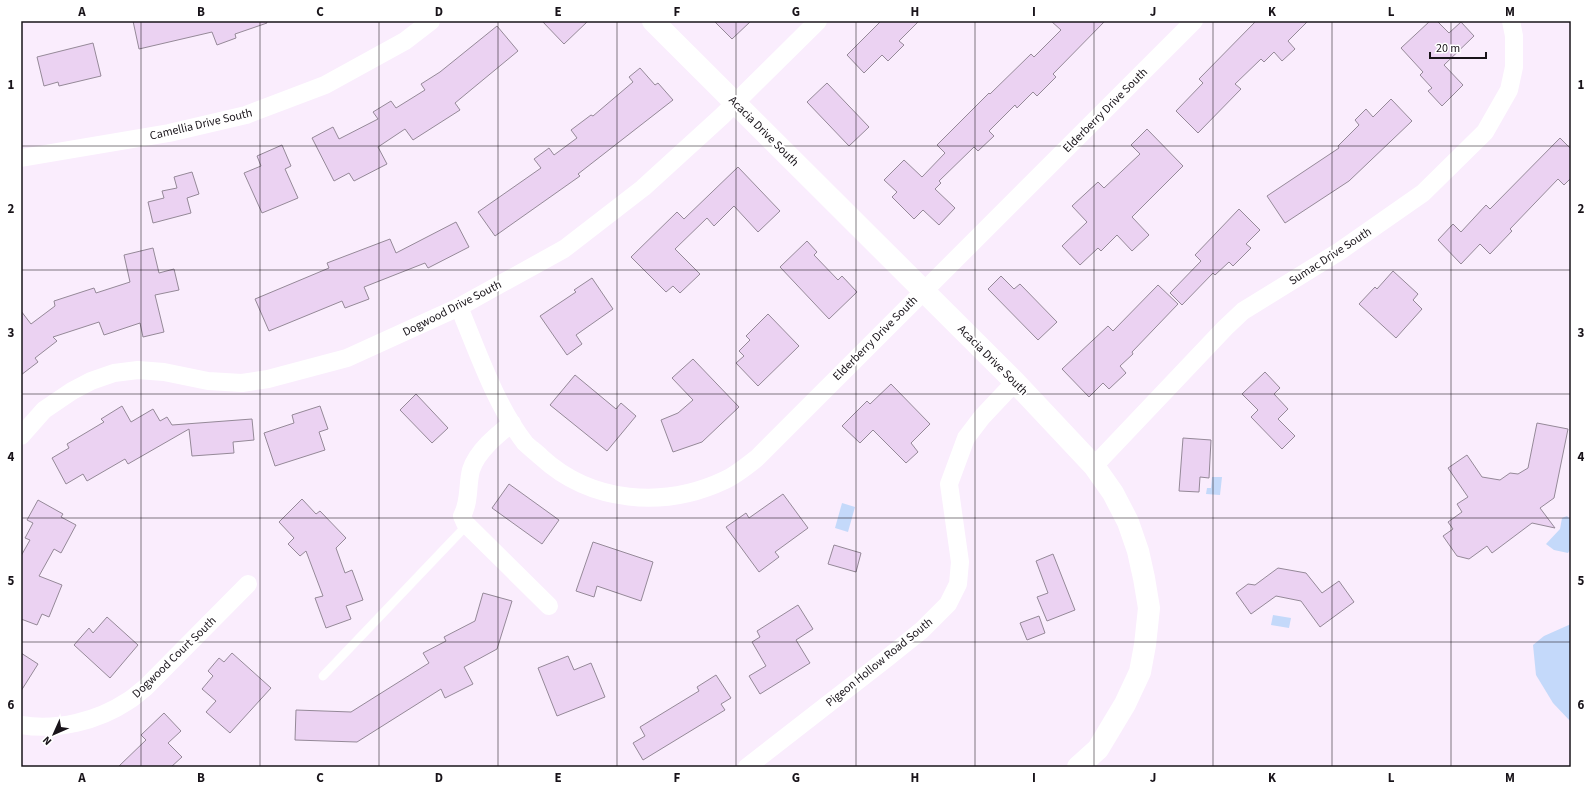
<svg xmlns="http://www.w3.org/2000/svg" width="1592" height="788" viewBox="0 0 1592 788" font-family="'Source Sans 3',sans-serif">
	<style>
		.water { fill: #c4d9fa }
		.building { fill: #ebd2f2; stroke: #958998 }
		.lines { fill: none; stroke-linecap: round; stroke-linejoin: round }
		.lane { stroke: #fff; stroke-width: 9 }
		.street { stroke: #fff; stroke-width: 18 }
		.secondary { stroke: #fff; stroke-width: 22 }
		.grid { fill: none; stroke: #19141a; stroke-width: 1; stroke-opacity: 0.55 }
		.labels { text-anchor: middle; stroke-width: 4; stroke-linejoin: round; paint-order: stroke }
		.street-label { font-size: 12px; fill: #19141a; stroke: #fff }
		.neatline { fill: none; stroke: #19141a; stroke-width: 1.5 }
		.grid-label { font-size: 13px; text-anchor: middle; font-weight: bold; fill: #19141a }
	</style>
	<rect width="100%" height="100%" fill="#faedfd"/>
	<g class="water">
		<polygon points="1212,477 1222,477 1220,495 1206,494 1207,488 1211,488"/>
		<polygon points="842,503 855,507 848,532 835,528"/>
		<polygon points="1567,516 1571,520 1571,548 1568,553 1554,550 1546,544 1560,529 1562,518"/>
		<polygon points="1273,615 1291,618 1289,628 1271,625"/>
		<polygon points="1571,624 1571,722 1553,703 1536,675 1533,645 1544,636"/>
	</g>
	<g class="building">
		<polygon points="133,21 266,21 267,23 235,34 236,38 217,45 212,32 139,49"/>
		<polygon points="542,21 588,21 564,44"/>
		<polygon points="714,21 751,21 732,39"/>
		<polygon points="881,21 919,21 899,41 904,45 888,61 882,55 864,73 847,55"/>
		<polygon points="1051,21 1105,21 1053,74 1056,77 1037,96 1033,92 1017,108 1015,105 989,131 994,136 978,151 974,147 939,181 941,183 935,189 955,208 939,225 923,210 914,219 892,197 897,192 884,180 904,160 922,177 945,153 937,145 989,93 990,94 1031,54 1034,57 1061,30"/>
		<polygon points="1256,21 1308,21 1288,41 1295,49 1282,61 1274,52 1264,62 1261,59 1235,84 1241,89 1198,133 1176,111 1203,83 1199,79"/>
		<polygon points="1430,21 1437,21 1449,33 1461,22 1474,36 1444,65 1463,85 1442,106 1428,91 1432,88 1420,75 1423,72 1401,48"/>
		<polygon points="497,26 518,51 455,103 460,110 413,140 405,129 378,147 387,164 354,181 349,173 334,181 312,138 333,127 339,139 378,119 373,112 391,101 396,108 425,90 421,84 440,72"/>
		<polygon points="93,43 101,76 59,86 58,82 44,86 37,57"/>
		<polygon points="640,68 655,85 658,83 673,100 578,174 580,176 495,236 478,212 541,168 534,159 549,148 554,155 577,138 571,130 591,115 593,116 633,82 629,77"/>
		<polygon points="827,83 869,127 849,146 807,102"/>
		<polygon points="1391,99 1412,121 1349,181 1285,223 1267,196 1339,148 1338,146 1359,125 1355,120 1366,109 1373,117"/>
		<polygon points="1147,129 1183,166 1132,217 1149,235 1132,251 1117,235 1101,251 1098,248 1080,265 1062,246 1087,222 1072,206 1098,182 1104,188 1140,154 1131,145"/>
		<polygon points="1560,138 1571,149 1571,178 1564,185 1558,179 1510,229 1512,231 1490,254 1480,244 1461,264 1438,240 1453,224 1461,232 1486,205 1490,209"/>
		<polygon points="282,145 291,166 285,169 298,198 262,213 244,173 261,166 257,156"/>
		<polygon points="738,167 780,211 758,232 734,206 714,226 707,218 675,249 700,274 680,293 673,286 666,292 631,257 677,212 684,219"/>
		<polygon points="192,172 199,194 187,198 191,213 153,223 148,202 164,198 162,191 177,188 174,177"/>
		<polygon points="1239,209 1260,230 1246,244 1251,248 1233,266 1229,262 1215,275 1213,273 1182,305 1170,293 1201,261 1195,255"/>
		<polygon points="456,222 469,247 428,268 425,263 364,287 369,299 345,308 342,301 269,331 255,299 329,268 327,263 390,239 396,253"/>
		<polygon points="807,241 817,252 814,255 838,280 842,276 857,292 829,319 780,267"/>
		<polygon points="153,248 159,273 174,269 179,290 155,295 164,332 143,337 140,323 104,335 99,322 53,337 57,341 35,358 38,362 21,375 21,311 31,324 55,306 54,301 94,288 96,293 130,282 124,255"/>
		<polygon points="1393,271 1418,294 1413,300 1422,309 1396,338 1359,304 1375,287 1377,289"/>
		<polygon points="1001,276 1014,289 1020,284 1057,322 1038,340 988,289"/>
		<polygon points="592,278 613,309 576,335 582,344 567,355 540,316 576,292 574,290"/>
		<polygon points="1158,285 1178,304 1132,352 1133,354 1120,366 1126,373 1109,389 1103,383 1089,397 1062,369 1108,326 1113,331"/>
		<polygon points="768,314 799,346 758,386 736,363 744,356 739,351 750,340 746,336"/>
		<polygon points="693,359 739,407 702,442 673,452 661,420 678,413 693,400 672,378"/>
		<polygon points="1265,372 1280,388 1274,394 1288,409 1278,419 1295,436 1282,449 1251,417 1258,410 1242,394"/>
		<polygon points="575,375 616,409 621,403 636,416 607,451 550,405"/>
		<polygon points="891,384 930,424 911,443 918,452 906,463 873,430 860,443 842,426 867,401 870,404"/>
		<polygon points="416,394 448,428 432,443 400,410"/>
		<polygon points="122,406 131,422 153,409 160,421 167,417 172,425 252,419 254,440 233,442 234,453 192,456 189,429 128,464 125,459 87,481 83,474 66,484 52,458 69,448 67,444 104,422 101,419"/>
		<polygon points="320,406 328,429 319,432 325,450 275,466 264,433 294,423 292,415"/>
		<polygon points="1537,423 1568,429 1554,498 1540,508 1555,528 1532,523 1492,553 1487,546 1469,559 1457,556 1443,536 1453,529 1448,522 1462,512 1457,504 1468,497 1448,468 1467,455 1482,477 1500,480 1510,473 1518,474 1528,468"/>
		<polygon points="1183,438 1211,440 1209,478 1200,477 1199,492 1179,491"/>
		<polygon points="509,484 559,520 542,544 492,508"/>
		<polygon points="783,494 808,528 775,552 779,557 759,572 726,527 746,513 749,518"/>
		<polygon points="302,499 316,514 320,511 346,538 336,548 345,573 352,570 363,600 346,606 351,619 326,628 315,598 323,596 306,551 300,556 288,544 294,538 279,522"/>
		<polygon points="38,500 63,514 61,517 76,525 61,553 54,549 39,576 62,585 49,617 42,614 37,625 21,619 21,556 30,540 25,538 33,523 27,520"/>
		<polygon points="593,542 653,562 641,601 597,586 594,597 576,591"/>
		<polygon points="834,545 861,553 856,572 828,564"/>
		<polygon points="1053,554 1075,610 1047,621 1037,597 1048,593 1036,561"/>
		<polygon points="1278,568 1306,573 1322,593 1339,581 1354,602 1320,627 1301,601 1276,596 1251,614 1236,593 1248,584 1255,585"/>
		<polygon points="483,593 512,601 497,649 464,667 473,684 445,698 441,689 357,742 295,740 296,710 351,712 429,663 423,653 446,641 444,637 475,621"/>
		<polygon points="798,605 813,629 796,640 810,663 760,694 749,676 766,666 752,642 760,637 757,631"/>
		<polygon points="1039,616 1045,633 1027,640 1020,623"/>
		<polygon points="107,617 138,645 110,678 74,645 89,628 93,633"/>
		<polygon points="21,653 38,664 21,691"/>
		<polygon points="232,653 271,688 230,733 206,712 216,701 202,689 213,676 208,671 219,658 224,662"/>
		<polygon points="568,656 574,670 591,663 605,697 557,716 538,668"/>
		<polygon points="716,675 731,698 721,704 725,710 643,760 633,743 645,736 640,727 699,691 697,687"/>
		<polygon points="164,713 181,731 168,743 182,757 171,767 118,767 146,740 141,735"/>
	</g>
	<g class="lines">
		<polyline class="lane" points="323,676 467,525"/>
		<g class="street">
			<polyline points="21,158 169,133 246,115 325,85 405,41 431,21"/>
			<path d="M 459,307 C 478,352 495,404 525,443 C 530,448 536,452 541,457 C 591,503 664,509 725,480 C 736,475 747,466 757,458 L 1194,21"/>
			<path d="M 512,423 C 497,435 477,451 471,470 C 467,486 470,501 462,516 L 465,523 L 549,606"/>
			<polyline points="21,436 44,410 72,391 91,381 114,373 138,370 164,372 208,381 242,383 268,379 347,358 459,307 564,249 643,188 722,116 818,21"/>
			<polyline points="1094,466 1225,328 1243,311 1340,251 1423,193 1485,132 1509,90 1514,67 1514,36 1511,21"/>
			<path d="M 21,725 C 57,731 98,721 128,701 C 134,698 139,692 145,688 L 248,584"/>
			<polyline points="747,767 886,659 922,630 948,604 958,584 960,562 949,484 966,438 982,417 1015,382"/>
		</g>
		<polyline class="secondary" points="653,21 1015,382 1094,466 1113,493 1128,522 1138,551 1144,578 1149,608 1145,645 1140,672 1125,704 1098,749 1078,767"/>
	</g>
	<path class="grid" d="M 141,21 L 141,767M 260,21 L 260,767M 379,21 L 379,767M 498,21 L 498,767M 617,21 L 617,767M 736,21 L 736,767M 856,21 L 856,767M 975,21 L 975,767M 1094,21 L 1094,767M 1213,21 L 1213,767M 1332,21 L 1332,767M 1451,21 L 1451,767M 21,146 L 1571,146M 21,270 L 1571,270M 21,394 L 1571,394M 21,518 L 1571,518M 21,642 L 1571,642"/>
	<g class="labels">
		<g class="street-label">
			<text transform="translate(1105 110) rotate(-45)" y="4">Elderberry Drive South</text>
			<text transform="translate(201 124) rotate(-13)" y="4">Camellia Drive South</text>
			<text transform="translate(764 131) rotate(45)" y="4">Acacia Drive South</text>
			<text transform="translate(1330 256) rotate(-33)" y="4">Sumac Drive South</text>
			<text transform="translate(452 308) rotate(-27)" y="4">Dogwood Drive South</text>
			<text transform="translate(875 338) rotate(-45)" y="4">Elderberry Drive South</text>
			<text transform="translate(993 360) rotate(45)" y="4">Acacia Drive South</text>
			<text transform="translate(174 657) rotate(-44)" y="4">Dogwood Court South</text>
			<text transform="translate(879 662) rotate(-39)" y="4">Pigeon Hollow Road South</text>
		</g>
	</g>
	<rect width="1592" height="788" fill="none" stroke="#ffffff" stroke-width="44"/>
	<g transform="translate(54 734) rotate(225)" stroke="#ffffff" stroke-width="3" paint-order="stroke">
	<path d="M0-3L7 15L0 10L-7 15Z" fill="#19141a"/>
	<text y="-6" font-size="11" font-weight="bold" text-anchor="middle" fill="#19141a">N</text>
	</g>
	<path d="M1430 52v6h56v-6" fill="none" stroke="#19141a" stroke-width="2"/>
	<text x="1436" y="52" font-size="12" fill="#19141a" stroke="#ffffff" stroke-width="3" paint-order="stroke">20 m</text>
	<rect x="22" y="22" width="1548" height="744" class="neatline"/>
	<g class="grid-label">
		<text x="82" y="16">A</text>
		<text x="201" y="16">B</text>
		<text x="320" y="16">C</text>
		<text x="439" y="16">D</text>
		<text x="558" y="16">E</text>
		<text x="677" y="16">F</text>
		<text x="796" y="16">G</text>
		<text x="915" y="16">H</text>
		<text x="1034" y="16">I</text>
		<text x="1153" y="16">J</text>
		<text x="1272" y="16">K</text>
		<text x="1391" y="16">L</text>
		<text x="1510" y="16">M</text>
		<text x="11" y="89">1</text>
		<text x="1581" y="89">1</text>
		<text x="11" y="213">2</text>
		<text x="1581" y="213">2</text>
		<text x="11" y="337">3</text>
		<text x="1581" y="337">3</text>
		<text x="11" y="461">4</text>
		<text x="1581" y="461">4</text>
		<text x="11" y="585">5</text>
		<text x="1581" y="585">5</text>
		<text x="11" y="709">6</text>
		<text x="1581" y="709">6</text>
		<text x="82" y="782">A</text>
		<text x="201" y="782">B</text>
		<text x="320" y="782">C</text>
		<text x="439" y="782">D</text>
		<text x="558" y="782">E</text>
		<text x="677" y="782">F</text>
		<text x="796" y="782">G</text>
		<text x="915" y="782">H</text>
		<text x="1034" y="782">I</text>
		<text x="1153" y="782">J</text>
		<text x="1272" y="782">K</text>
		<text x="1391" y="782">L</text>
		<text x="1510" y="782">M</text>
	</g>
</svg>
